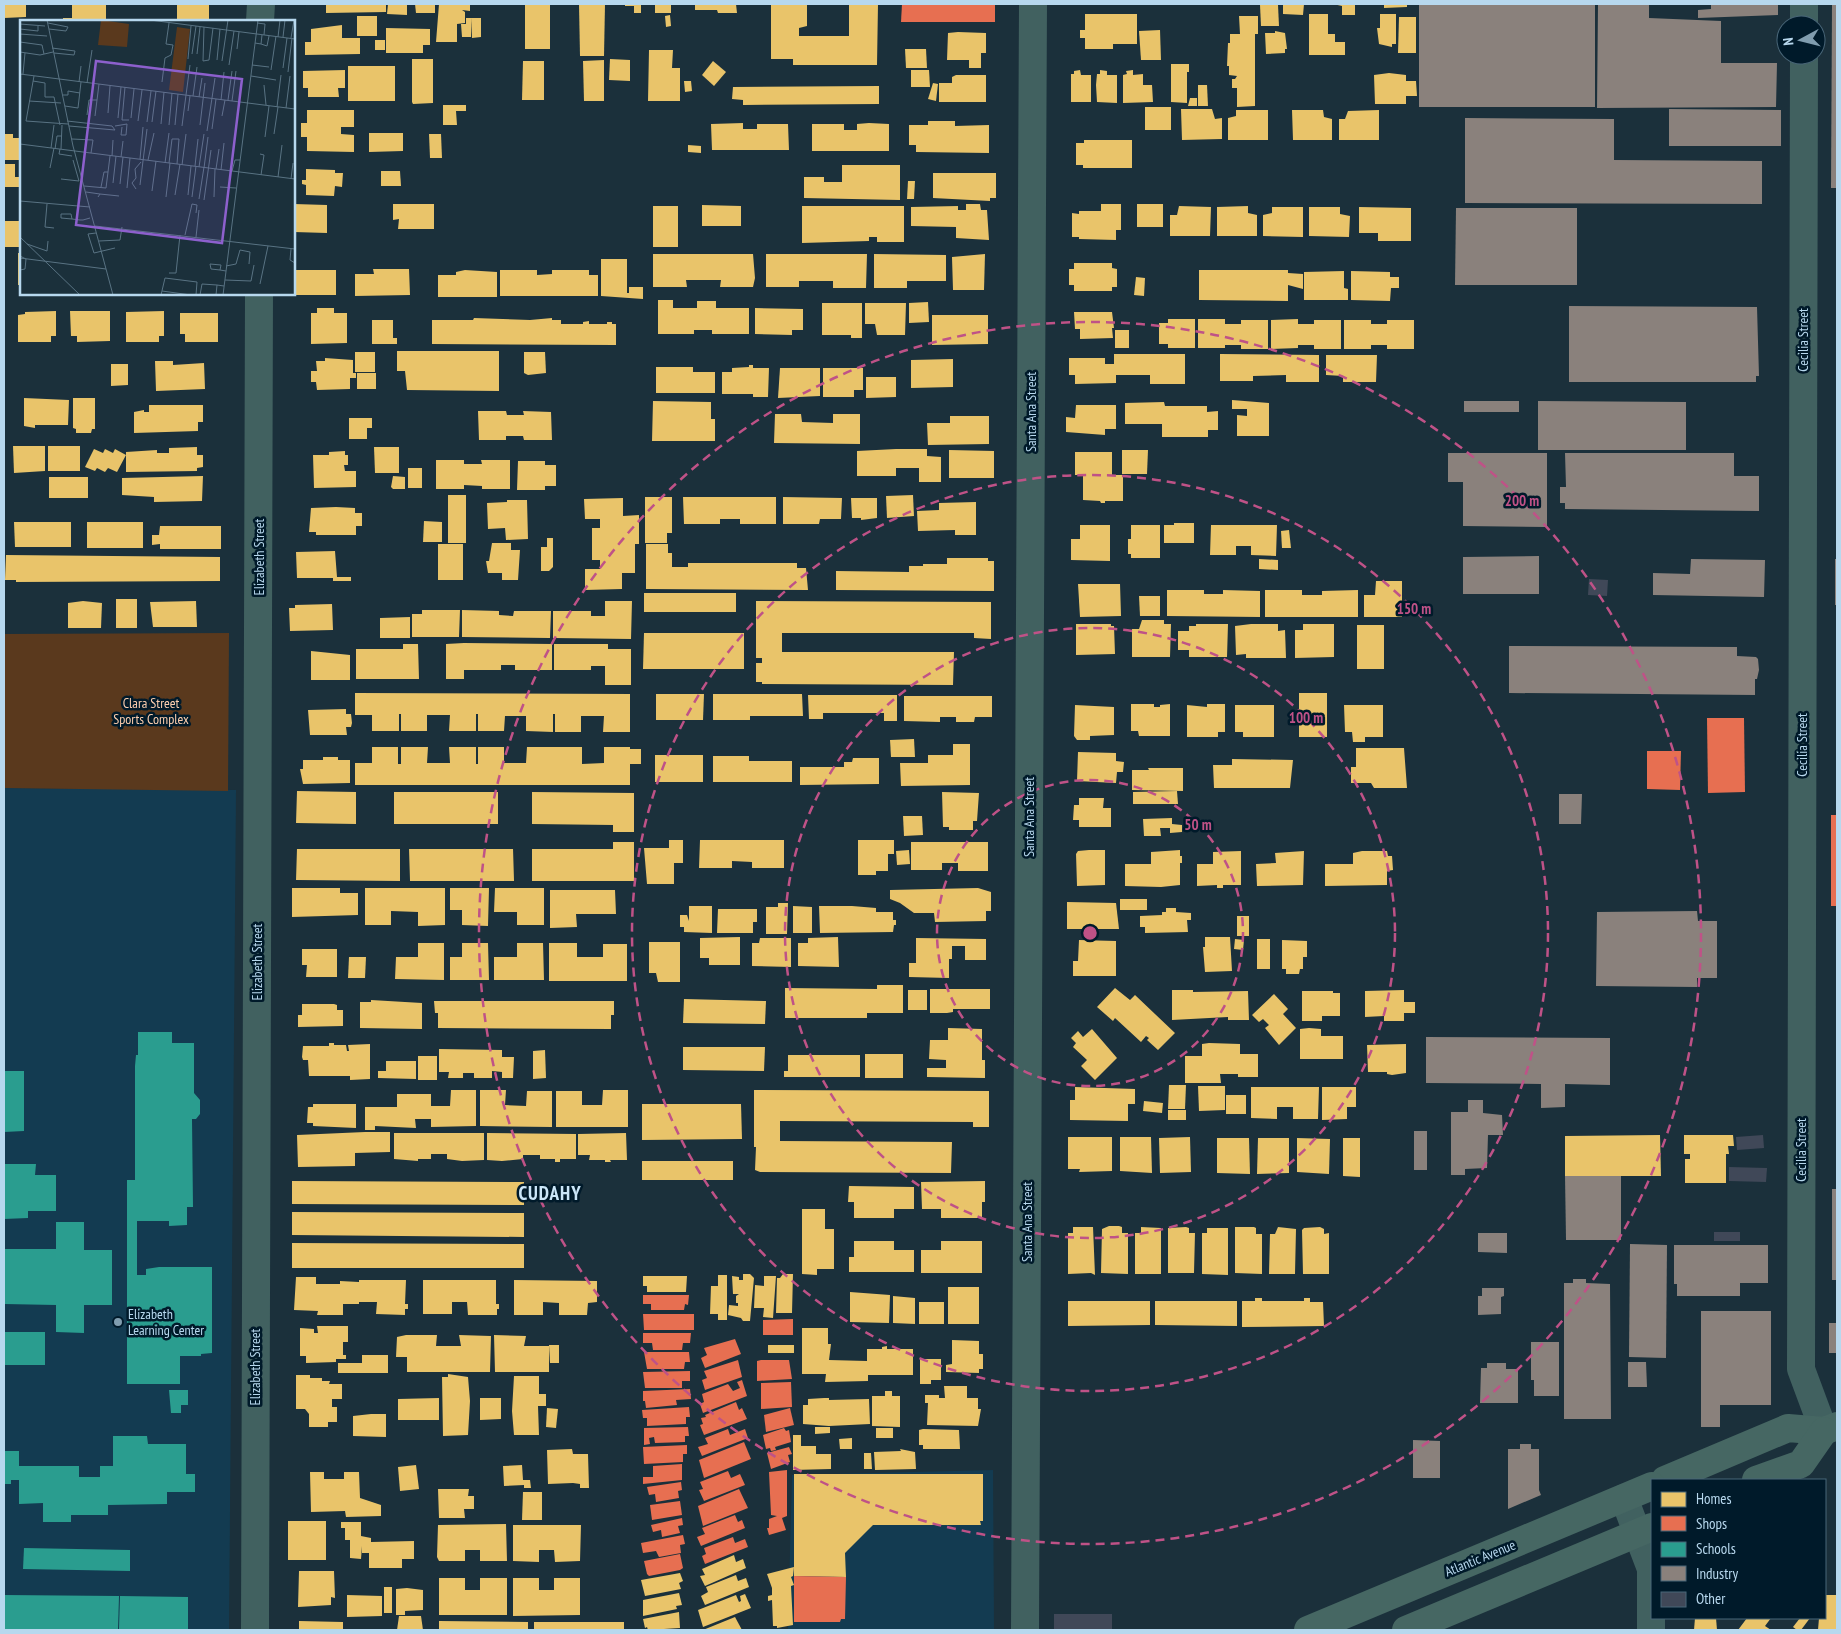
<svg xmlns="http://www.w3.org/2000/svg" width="1841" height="1634" viewBox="0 0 1841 1634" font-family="'PT Sans Narrow',sans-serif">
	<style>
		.built { fill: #133b51 }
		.green { fill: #5a391d }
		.homes { fill: #e9c46a }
		.shops { fill: #e76f51 }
		.schools { fill: #2a9d8f }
		.industry { fill: #8a817c }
		.building { fill: #404858 }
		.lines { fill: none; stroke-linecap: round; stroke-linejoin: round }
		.minor { stroke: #416160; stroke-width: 28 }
		.major { stroke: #466763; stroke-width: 28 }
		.ring { fill: none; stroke: #bf5287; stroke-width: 2.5; stroke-dasharray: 9 6 }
		.poi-dot { fill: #809daf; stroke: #001a2a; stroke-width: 2 }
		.labels { text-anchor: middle; stroke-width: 5; stroke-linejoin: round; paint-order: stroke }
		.street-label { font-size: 14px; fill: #b7d8ee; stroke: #001a2a }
		.park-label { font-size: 14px; fill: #fcceae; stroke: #001a2a }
		.poi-label { font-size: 14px; fill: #b7d8ee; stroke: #001a2a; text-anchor: start }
		.district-label { font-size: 19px; font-weight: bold; letter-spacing: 1px; fill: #cbe6f8; stroke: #001a2a }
		.inset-road { fill: none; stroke: #597383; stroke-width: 1 }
		.view { fill: #8d60cd; fill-opacity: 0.15; stroke: #8d60cd; stroke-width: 2.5 }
		.inset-edge { fill: none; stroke: #b7d8ee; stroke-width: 2.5 }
		.centre { fill: #bf5287; stroke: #001a2a; stroke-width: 2.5 }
		.ring-label { font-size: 15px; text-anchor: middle; font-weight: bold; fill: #bf5287; stroke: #001a2a; stroke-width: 5; stroke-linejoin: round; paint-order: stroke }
	</style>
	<rect width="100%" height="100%" fill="#1b303b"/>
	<g class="built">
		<polygon points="4,788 236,790 229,1630 4,1630"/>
		<polygon points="993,1470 994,1630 788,1630 792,1475"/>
	</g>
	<polygon class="green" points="229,633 228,791 4,788 4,634"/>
	<g class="homes">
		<polygon points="4,4 26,4 26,17 4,18"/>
		<polygon points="72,4 106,4 106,21 63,21 63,18 72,18"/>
		<rect x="177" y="4" width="32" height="17"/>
		<polygon points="326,4 386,4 386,12 326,13"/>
		<polygon points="388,4 407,4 407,15 387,14"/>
		<polygon points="415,4 435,4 435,13 416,13"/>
		<polygon points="439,4 470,4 470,11 462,10 465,12 465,23 457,24 457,42 436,42"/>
		<polygon points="579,4 605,4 604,56 580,56"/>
		<polygon points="625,4 641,4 641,13 634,13 634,6 625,6"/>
		<polygon points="651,4 671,4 671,13 655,13 655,5"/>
		<polygon points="695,4 736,4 737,13 718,13 717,10 695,10"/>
		<polygon points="771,4 807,4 807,26 799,28 799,36 849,36 849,4 878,4 877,65 793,65 793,59 771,59"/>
		<polygon points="1283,4 1304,4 1303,15 1283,14"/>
		<polygon points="1333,4 1355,4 1355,15 1342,15 1342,6"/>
		<polygon points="1384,4 1407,4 1407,7 1384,8"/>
		<rect x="525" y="5" width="25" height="44"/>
		<polygon points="1260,5 1278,5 1279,26 1261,26"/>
		<polygon points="1085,14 1137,14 1137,44 1113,44 1113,49 1085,49 1085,38 1080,38 1080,30 1085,30"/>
		<polygon points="1309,14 1328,14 1328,34 1335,34 1335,42 1345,42 1345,55 1309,55"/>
		<polygon points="1380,14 1396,14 1396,44 1392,44 1392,47 1379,44 1377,28 1380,28"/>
		<polygon points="670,15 671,26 666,27 665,16"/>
		<rect x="357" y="16" width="20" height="20"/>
		<polygon points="1239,16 1258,16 1258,34 1255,34 1255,106 1237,107 1237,88 1232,88 1232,79 1235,79 1237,76 1229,75 1229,66 1227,66 1228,43 1230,43 1230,34 1240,34"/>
		<polygon points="1399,17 1416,17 1416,53 1398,53"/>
		<polygon points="466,18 471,18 471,37 462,37 461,24 466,24"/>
		<polygon points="471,18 481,18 481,37 472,38"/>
		<polygon points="342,25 342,38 360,38 360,54 305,55 305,42 311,42 311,29"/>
		<polygon points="386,28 430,29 430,45 423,45 423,53 386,53"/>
		<polygon points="1160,30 1161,60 1141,60 1139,31"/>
		<polygon points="1275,31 1285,33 1287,49 1285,49 1285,53 1266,54 1265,33 1275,33"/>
		<polygon points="958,32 986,33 986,53 981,53 981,68 969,68 969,60 947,60 948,33"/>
		<rect x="375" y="40" width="10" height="10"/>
		<polygon points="905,49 926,49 927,68 906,68"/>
		<polygon points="649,50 673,50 672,68 680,68 680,101 648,101"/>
		<polygon points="412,59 433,59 433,103 413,104 412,102"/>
		<polygon points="610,59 630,60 630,81 609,80"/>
		<polygon points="604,60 604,101 584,101 583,61"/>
		<polygon points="523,61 544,61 544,100 522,100"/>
		<polygon points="713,61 726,72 714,86 702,75"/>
		<polygon points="1171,64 1189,64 1189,72 1187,72 1187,103 1171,102"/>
		<rect x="348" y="66" width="47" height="35"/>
		<polygon points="345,70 345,88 338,88 339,97 308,97 308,88 303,88 303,71"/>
		<polygon points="911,70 929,70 930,87 911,87"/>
		<polygon points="1080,70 1081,75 1091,75 1091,102 1071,102 1071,74 1074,74 1074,71"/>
		<polygon points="1100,70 1107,71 1107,75 1117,75 1117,103 1097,102 1096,85 1097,74 1100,74"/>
		<polygon points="1133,70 1133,75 1143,74 1143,85 1152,85 1153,102 1123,103 1123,75 1127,74 1126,71"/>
		<polygon points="1389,73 1406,75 1406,81 1416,81 1417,96 1406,96 1406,104 1375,104 1374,75"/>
		<polygon points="956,75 986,75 986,102 939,102 939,83 952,83 952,77"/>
		<polygon points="684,81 691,81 692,91 685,92"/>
		<polygon points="933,83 938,84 936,101 928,99"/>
		<polygon points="1198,85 1207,85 1208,106 1198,106"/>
		<polygon points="879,86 879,104 743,105 743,100 732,99 733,87"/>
		<polygon points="1190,98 1197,98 1197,106 1188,106"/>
		<polygon points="443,105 466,105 466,111 456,111 457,125 443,125"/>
		<rect x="1145" y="107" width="26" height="23"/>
		<polygon points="1181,109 1212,109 1215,119 1222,118 1222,139 1182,140"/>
		<polygon points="307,110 354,110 354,127 341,127 341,134 354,135 354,152 307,151 307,137 301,137 301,123 307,123"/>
		<polygon points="1236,110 1268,110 1268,140 1228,140 1228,118 1236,116"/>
		<polygon points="1292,110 1323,110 1324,117 1332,119 1332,140 1293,140"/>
		<polygon points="1379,110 1379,140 1339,140 1339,119 1345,119 1348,111"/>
		<polygon points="928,121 955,121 955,126 989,125 989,153 916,152 916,145 909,145 909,125 928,125"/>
		<polygon points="743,123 743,129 757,129 757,124 788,124 789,150 712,150 711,124"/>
		<polygon points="869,123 889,124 889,151 812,151 812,124 844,124 844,130 857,130 857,124"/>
		<polygon points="369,133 403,133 403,151 369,152"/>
		<polygon points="4,134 13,134 13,138 21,138 21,160 4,160"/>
		<polygon points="429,134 441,134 442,158 430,158"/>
		<polygon points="1084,140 1132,140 1132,168 1083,168 1083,165 1076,165 1076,143 1084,143"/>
		<polygon points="688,145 701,146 701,153 688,152"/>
		<polygon points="4,164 15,164 15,177 21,177 21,187 4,187"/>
		<polygon points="842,165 900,165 900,200 804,198 804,177 824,177 824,182 842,182"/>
		<polygon points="306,169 335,170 335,173 343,173 342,187 335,186 334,196 306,195 306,185 302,184 302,180 306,180"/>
		<polygon points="381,171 400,171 401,186 381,186"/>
		<polygon points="933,173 996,173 996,198 990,198 990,201 933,198"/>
		<polygon points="908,181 915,181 914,199 907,199"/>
		<polygon points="294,204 327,205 327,233 294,232"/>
		<polygon points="393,204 434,204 434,229 398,229 399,219 393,220"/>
		<polygon points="966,204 980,204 981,210 987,210 989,240 956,238 956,227 911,226 911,207 958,206 958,210 966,210"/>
		<polygon points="1101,204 1121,204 1121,230 1116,230 1116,240 1079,239 1079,237 1072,237 1072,213 1079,214 1079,211 1101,211"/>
		<rect x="1137" y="204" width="26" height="23"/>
		<polygon points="702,205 741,206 741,226 702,226"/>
		<rect x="653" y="206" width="25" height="41"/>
		<polygon points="802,206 904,206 904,242 877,242 877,237 869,237 869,241 802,243"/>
		<polygon points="1179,206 1211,207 1210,236 1170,236 1170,215 1177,215"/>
		<polygon points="1248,206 1248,213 1257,215 1257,236 1217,236 1217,207"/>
		<polygon points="1272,207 1303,207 1303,237 1263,236 1263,215 1272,213"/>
		<polygon points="1309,207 1340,207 1340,214 1350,216 1349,237 1309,236"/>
		<polygon points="1359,207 1411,208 1411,241 1378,241 1378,233 1359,233"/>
		<rect x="4" y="221" width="17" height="26"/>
		<rect x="18" y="253" width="3" height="32"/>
		<polygon points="653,254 753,254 755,278 753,287 720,287 721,280 686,280 687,287 653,287"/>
		<polygon points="766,254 867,254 866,288 833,288 833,281 799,281 799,287 766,287"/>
		<polygon points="874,254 946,255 946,281 907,281 907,288 874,288"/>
		<polygon points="985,254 984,290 953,290 952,257"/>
		<polygon points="601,259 627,259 627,293 629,293 629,287 643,287 643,299 601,296"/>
		<polygon points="1074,263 1112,263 1112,268 1117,269 1117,287 1112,287 1112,291 1074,291 1074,285 1069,285 1069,269 1074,269"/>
		<polygon points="373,269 409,269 410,295 355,296 355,274 374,274"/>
		<rect x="295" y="270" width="41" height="25"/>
		<polygon points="465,270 497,272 497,297 438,297 438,275 456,275 456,272"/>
		<polygon points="500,270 537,270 537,275 552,274 552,270 589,270 589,275 598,275 598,296 500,296"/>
		<polygon points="1199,270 1288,270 1288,273 1303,274 1303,289 1288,285 1288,301 1199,300"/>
		<polygon points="1344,271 1344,288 1348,289 1348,300 1304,300 1304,272"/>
		<polygon points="1351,271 1390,272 1390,277 1399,277 1399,288 1391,288 1390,301 1351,300"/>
		<polygon points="1136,277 1145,278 1144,296 1134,295"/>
		<polygon points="658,300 673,300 673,308 697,308 697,301 716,301 716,308 749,308 749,334 712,334 712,330 694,330 694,334 658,334"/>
		<polygon points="928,302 929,322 909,323 909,303"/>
		<polygon points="822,303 862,303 862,338 851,338 851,335 822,335"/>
		<polygon points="865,303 906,303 905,335 877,335 875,324 865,324"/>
		<polygon points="317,308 334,308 334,313 347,313 347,343 311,344 311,313 317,313"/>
		<polygon points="755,308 803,309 803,330 792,330 792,335 755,334"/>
		<polygon points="56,311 56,336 51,336 51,342 18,342 18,315 25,314 25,312"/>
		<polygon points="70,311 110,311 110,341 77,342 77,336 71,336"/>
		<polygon points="164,311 164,336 159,336 159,342 126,342 126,312"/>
		<polygon points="1074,312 1112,312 1114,328 1112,328 1113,338 1080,339 1080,329 1075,329"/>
		<polygon points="180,313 218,313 218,342 185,342 185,334 180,334"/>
		<polygon points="932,315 988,315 988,344 932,345"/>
		<polygon points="474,318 530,320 552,318 552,320 561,320 561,324 583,324 583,322 589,321 589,324 607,324 607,322 612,322 612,324 616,324 616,345 432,344 432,320 473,320"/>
		<polygon points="1168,319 1195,319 1195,348 1168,348 1168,344 1159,344 1159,323 1168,323"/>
		<polygon points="1198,319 1225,319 1225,324 1241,324 1241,320 1268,320 1268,349 1241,349 1241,345 1225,345 1225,348 1198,348"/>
		<polygon points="1298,319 1298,324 1314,324 1314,320 1341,320 1341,349 1314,349 1314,345 1298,345 1298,348 1271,349 1271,320"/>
		<polygon points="372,320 393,320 393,338 397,338 397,344 372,344"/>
		<polygon points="1344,320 1371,320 1371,324 1387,324 1387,320 1414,320 1414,349 1387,349 1387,345 1371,345 1371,349 1344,349"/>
		<rect x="1115" y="330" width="14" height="18"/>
		<polygon points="397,351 499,351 499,391 407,390 405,371 397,371"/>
		<rect x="355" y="352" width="20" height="20"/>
		<polygon points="524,352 545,352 546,373 528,375 524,373"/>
		<polygon points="1114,354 1185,354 1185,384 1150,384 1150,375 1116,375 1116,383 1075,384 1075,375 1069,375 1069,358 1105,358 1105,364 1114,364"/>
		<polygon points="1220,354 1319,355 1319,382 1286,382 1286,375 1253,376 1253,381 1220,381"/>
		<polygon points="1326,355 1377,355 1376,382 1343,382 1343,376 1326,375"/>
		<polygon points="325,358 353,360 353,373 356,373 356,378 350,378 350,389 317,390 316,382 311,382 311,371 317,371 316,361 325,361"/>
		<polygon points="953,359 953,387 911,388 911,360"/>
		<polygon points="155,361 173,361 173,365 204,363 205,389 156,391"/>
		<polygon points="111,364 128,364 128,385 111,386"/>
		<polygon points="749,365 753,365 753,368 769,368 768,397 753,397 753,394 722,394 722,372 732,372 732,368 749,367"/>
		<polygon points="656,367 693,367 693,372 715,372 715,393 656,393"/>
		<polygon points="780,368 820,368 820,396 778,398"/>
		<polygon points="823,368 863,368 863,390 854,390 854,397 823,397"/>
		<rect x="357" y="373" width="19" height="16"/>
		<polygon points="866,377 896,377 896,397 866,398"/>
		<polygon points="24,398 69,400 68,425 35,425 35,428 24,426"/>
		<polygon points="73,398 95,398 95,429 92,429 91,433 76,433 76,429 73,428"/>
		<polygon points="1232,400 1269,403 1269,436 1237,436 1237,415 1247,416 1247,409 1232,409"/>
		<polygon points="653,401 711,402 711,419 715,419 715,441 652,441"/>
		<polygon points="1164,402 1165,406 1207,406 1207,412 1218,411 1218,430 1208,430 1208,437 1162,437 1162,424 1125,424 1125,403"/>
		<polygon points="149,405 203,405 203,422 198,422 198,431 134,433 134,412 144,410 144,412 149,412"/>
		<polygon points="1076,405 1116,405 1116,429 1105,429 1105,435 1066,432 1066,417 1075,418"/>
		<polygon points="478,411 506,411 507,415 524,415 523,411 551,412 552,440 524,440 523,436 506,436 506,440 479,440"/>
		<polygon points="775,414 801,414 802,422 833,423 833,414 860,414 860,444 774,443"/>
		<polygon points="950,416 989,416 989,444 928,445 927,423 950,423"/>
		<polygon points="349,418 372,418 372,428 367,428 367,439 349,439"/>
		<polygon points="13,446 45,446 45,471 14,473"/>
		<rect x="48" y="446" width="32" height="25"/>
		<polygon points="197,447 197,455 203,455 203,467 197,468 197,471 126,472 126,452 157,450 157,453 169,453 169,448"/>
		<polygon points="374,447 399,447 399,473 375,473"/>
		<polygon points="94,449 103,453 105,449 113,453 115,449 126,455 117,472 108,468 105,472 97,468 95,471 85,467"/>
		<polygon points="896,449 927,449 927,456 941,457 941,482 919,482 919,468 896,468 896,476 857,476 857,451"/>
		<polygon points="949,450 994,451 994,478 949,478"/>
		<polygon points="1122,450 1148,450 1147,474 1122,474"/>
		<polygon points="345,451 345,455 348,455 348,465 344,465 345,471 356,471 356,487 314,488 313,455 329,455 329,452"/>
		<polygon points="1075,452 1112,452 1112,475 1123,475 1123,501 1105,501 1105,503 1101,503 1100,501 1083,500 1083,475 1075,475"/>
		<polygon points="436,460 464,460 464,464 482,464 481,460 510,460 510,489 482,489 482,486 464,485 464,489 436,489"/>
		<polygon points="518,461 545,461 545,465 556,465 556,486 545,486 545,490 517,490"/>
		<rect x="408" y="468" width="14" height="20"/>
		<polygon points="203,476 202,501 154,502 154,497 122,495 122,478"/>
		<polygon points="393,476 405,477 405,489 393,489 391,487"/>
		<rect x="49" y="477" width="39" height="21"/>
		<rect x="448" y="495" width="18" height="48"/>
		<polygon points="913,495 914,516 887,518 886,496"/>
		<polygon points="645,497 672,497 672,533 667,533 667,543 645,543"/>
		<polygon points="683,497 776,497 776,524 740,524 740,519 720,519 720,524 684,524"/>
		<polygon points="783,497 842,498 841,519 820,519 819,524 783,524"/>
		<polygon points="623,498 623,516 639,515 639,544 635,544 635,573 622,573 622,589 585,590 585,569 600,569 600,560 592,560 592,528 600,528 600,519 585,519 584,499"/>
		<polygon points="851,498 877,498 877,518 861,520 861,518 852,518"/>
		<polygon points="507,500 527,500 528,539 506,540 505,528 488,529 487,503 507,502"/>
		<polygon points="976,502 976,535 955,535 955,530 918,531 917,511 939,510 939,503"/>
		<polygon points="336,507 355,508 355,513 362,513 362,526 356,526 356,535 316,535 316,532 309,532 311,508"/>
		<polygon points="424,521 442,522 442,542 423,542"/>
		<polygon points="14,522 71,522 71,547 15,547"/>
		<rect x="87" y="522" width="56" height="26"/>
		<polygon points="1174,523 1194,523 1194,543 1164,543 1164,525 1174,525"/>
		<polygon points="1080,525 1110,525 1110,561 1071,560 1071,539 1080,539"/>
		<polygon points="1131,525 1160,525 1160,558 1131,558 1131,554 1128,554 1128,539 1131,539"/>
		<polygon points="1211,525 1277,525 1276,556 1251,555 1251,546 1236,546 1236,555 1210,555"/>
		<polygon points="160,526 221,526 221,549 160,549 160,544 152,545 152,535 159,535"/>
		<polygon points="1289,530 1291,548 1282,548 1281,531"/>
		<polygon points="547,538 553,538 553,567 549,571 541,571 541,547 547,547"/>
		<polygon points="492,543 511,543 511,550 520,550 518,580 502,580 502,573 488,573 486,561 489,561"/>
		<rect x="438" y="544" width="25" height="36"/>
		<polygon points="646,544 668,544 668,553 672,553 672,567 688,567 688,563 797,563 797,568 806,568 808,590 646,589"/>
		<polygon points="335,551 337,577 351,577 351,581 333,581 333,578 297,578 296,552"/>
		<polygon points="6,555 220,557 220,581 16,582 16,580 5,580"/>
		<polygon points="947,558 988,558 988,561 994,561 994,591 836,590 836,571 909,572 909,566 923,566 923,564 947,564"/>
		<polygon points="1259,559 1278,560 1278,570 1259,569"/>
		<polygon points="1376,581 1402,581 1402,617 1364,617 1364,595 1375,595"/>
		<polygon points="1078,584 1120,584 1121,616 1080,617"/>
		<polygon points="1167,590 1204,590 1204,594 1223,594 1223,590 1260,591 1260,617 1167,616"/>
		<polygon points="1265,590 1302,590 1302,595 1322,595 1322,591 1358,590 1358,617 1265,617"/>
		<rect x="644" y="593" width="92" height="19"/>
		<polygon points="1139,596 1160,596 1160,616 1140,616"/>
		<rect x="116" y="599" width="21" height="29"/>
		<polygon points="83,601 102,603 101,628 68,628 68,603"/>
		<polygon points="196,601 197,627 153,627 150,602"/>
		<polygon points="605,601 632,601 631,639 553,638 553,611 591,611 591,616 605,616"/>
		<polygon points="756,601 991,602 991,639 974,638 974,633 782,633 782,652 954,652 953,685 762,684 762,682 756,682 756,663 762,663 762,658 756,658"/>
		<polygon points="332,604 333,630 290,631 289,608 295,608 295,605"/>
		<polygon points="422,610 460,610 459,637 412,637 412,614 422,614"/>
		<polygon points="462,610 499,611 499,615 513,616 514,611 551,611 550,638 462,637"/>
		<polygon points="410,617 410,638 380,638 380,618"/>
		<polygon points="1142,620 1164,620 1164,624 1171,624 1170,657 1132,657 1132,629 1139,629"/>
		<polygon points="1076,624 1111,624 1111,626 1114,626 1115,654 1076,655"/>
		<polygon points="1196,624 1228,624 1227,657 1189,657 1189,650 1178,650 1178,631 1189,631 1189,626 1196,626"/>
		<polygon points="1251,624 1278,624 1278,631 1285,630 1286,658 1246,658 1246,654 1236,655 1235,626"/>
		<polygon points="1303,624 1334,624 1334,657 1295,658 1295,630 1303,630"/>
		<rect x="1357" y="625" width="27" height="44"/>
		<polygon points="644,633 744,633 744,669 643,669"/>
		<polygon points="464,643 552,644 552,670 515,670 515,665 501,665 501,670 464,670 464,679 446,679 446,644"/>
		<polygon points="403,644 418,644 419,679 356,679 356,649 403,649"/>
		<polygon points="554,644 608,644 608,649 631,649 631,685 605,685 605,666 591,666 591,670 554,670"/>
		<polygon points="311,651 350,655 350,680 311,680"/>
		<polygon points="355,693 630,694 630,732 603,732 604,716 581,716 581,732 555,732 555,714 553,714 553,732 526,731 526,716 505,716 504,731 478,731 478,714 476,714 476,731 449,731 450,715 427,715 427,731 401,731 401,714 399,714 399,731 372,731 372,715 355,715"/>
		<rect x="1299" y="693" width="28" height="44"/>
		<polygon points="656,694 704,694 703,720 656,720"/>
		<polygon points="713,694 802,694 803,716 750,716 750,720 713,720"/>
		<polygon points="808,695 897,695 897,721 884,721 884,713 823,713 823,719 809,719"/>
		<polygon points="904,696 992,696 992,717 975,717 974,722 956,722 956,717 940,717 940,722 904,721"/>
		<polygon points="1131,704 1154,704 1154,707 1160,707 1160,705 1170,704 1170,736 1139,736 1138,731 1131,731"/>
		<polygon points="1207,704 1225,704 1225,732 1218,732 1218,737 1187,737 1187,705 1207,707"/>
		<polygon points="1075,705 1114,707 1114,735 1090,736 1090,740 1077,740 1074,736"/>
		<polygon points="1235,705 1274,705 1274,737 1243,737 1243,732 1235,732"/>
		<polygon points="1344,705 1383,705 1383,737 1365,737 1365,742 1353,742 1352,732 1345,732"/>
		<polygon points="346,709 346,714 351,714 352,723 351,727 346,727 347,735 310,735 308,710"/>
		<polygon points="914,739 915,757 891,757 890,740"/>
		<polygon points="953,744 970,744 970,785 901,786 900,763 928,763 928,755 953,755"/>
		<polygon points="372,747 398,747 398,764 401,764 401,747 428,747 427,763 450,763 449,747 476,747 476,764 478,764 478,747 504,747 504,763 526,763 527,747 582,747 582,764 604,763 604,747 630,747 630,749 641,749 641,764 630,764 630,785 355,785 355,763 372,763"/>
		<polygon points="1356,748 1404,748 1407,788 1374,788 1371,783 1351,783 1351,767 1356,767"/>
		<polygon points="1078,752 1116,753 1116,761 1124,762 1123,772 1117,772 1116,783 1077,781"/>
		<rect x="655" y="755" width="48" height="27"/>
		<polygon points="713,756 749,756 749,761 792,761 792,782 713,782"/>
		<polygon points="323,757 338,757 338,760 350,760 350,783 303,784 300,769 303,769 303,760 323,760"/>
		<polygon points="853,758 879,758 879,784 800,785 800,767 844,767 844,762 852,762"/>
		<polygon points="1232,759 1293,760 1290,788 1214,788 1213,765 1232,765"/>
		<polygon points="1148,768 1183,768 1183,791 1132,790 1132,770 1149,770"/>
		<polygon points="297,791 356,792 356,824 296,823"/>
		<polygon points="1177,791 1178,804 1133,804 1133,792"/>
		<rect x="394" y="792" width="104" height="32"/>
		<polygon points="532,792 634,793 634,832 613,832 613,825 532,824"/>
		<polygon points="942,792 979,793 977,821 973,821 973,830 949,830 949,827 943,827"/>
		<polygon points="1079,798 1104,798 1103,808 1111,808 1111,827 1079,827 1079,820 1073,820 1074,805 1079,805"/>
		<polygon points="903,816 922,816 923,835 904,836"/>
		<polygon points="1172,818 1172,824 1182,825 1182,832 1170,833 1170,828 1160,828 1161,836 1144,836 1143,819"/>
		<polygon points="669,840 683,840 683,863 674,863 674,884 647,884 644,848 669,848"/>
		<polygon points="700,840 784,840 784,868 752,868 752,862 732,861 732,868 699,868"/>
		<polygon points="858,840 894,840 894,854 888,854 888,871 876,871 876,875 858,875"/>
		<polygon points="613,842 634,842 634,881 532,881 532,849 613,849"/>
		<polygon points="911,842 988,842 988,871 958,871 958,863 942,863 942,870 911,870"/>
		<polygon points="297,849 400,849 400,881 296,880"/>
		<polygon points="409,849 513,849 514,881 410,881"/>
		<polygon points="909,850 910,864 897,865 896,851"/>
		<polygon points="1089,850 1105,850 1105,885 1077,886 1076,854 1078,851"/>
		<polygon points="1180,850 1180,856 1182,856 1182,863 1180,863 1180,885 1161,887 1125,886 1125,864 1151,864 1151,852"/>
		<polygon points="1241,851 1241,885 1223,885 1223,888 1217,888 1217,885 1197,886 1197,864 1213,864 1213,852"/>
		<polygon points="1304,851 1303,885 1257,886 1256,864 1276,863 1275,853"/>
		<polygon points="1362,851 1387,851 1388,856 1392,856 1393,870 1387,871 1387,885 1325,886 1325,864 1353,864 1353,853"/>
		<polygon points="292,888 340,888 340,893 358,893 358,915 292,917"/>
		<polygon points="365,888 445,888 445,925 418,926 418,912 391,911 391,925 365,925"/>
		<polygon points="450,888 489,888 488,926 462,925 462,910 450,910"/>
		<polygon points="495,888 544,888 544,925 517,925 517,912 494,912"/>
		<polygon points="978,888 991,892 991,911 986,911 986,921 935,922 934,913 914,913 900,903 890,899 890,890"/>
		<polygon points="550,890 615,890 616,914 576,914 577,927 550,928"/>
		<rect x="1120" y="899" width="27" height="11"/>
		<polygon points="1067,902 1116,903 1119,929 1067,929"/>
		<polygon points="778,903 788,903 787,934 766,934 766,907 778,907"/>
		<polygon points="689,906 712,906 712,933 684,932 684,927 680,927 680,915 687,915 689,921"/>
		<polygon points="793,906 812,907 812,933 793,933"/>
		<polygon points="819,906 852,906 876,908 876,912 893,912 893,920 896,920 896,925 894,925 893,932 820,933"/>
		<polygon points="1166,908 1176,908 1176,912 1191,913 1191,920 1187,920 1188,932 1145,933 1145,927 1140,927 1140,916 1162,915 1162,912 1166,912"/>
		<polygon points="718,909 757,909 757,922 753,922 753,933 717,933"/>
		<rect x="1237" y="916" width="12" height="20"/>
		<polygon points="740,937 740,965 709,965 709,958 700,958 700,938"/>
		<polygon points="838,937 839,967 798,966 798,943 808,943 808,938"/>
		<polygon points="1205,937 1230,937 1232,971 1205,972 1203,947 1205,947"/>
		<polygon points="760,938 791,938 791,967 752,966 752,943 759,943"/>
		<polygon points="916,938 986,939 986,960 965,960 965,946 952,946 952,959 949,959 949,978 909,977 909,963 916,963"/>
		<polygon points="1235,939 1244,940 1243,950 1234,949"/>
		<rect x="1257" y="939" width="13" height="30"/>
		<polygon points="1079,940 1116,941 1116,976 1073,976 1073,961 1078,961"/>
		<polygon points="1282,940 1307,941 1307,957 1303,957 1303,969 1300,969 1299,974 1286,974 1286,969 1282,969"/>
		<polygon points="649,942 680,942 680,982 658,982 656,973 649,973"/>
		<polygon points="418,943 444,943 444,980 395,979 396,957 418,957"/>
		<polygon points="462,943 488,943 489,980 450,980 450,957 462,957"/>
		<polygon points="517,943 543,943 544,980 494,980 494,957 517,957"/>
		<polygon points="549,943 577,943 577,957 603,957 603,944 627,944 627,981 549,981"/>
		<polygon points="302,949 337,949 337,977 306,977 307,965 302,965"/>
		<polygon points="349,957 366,957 365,978 348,978"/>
		<polygon points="877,985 903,985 903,1013 867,1013 867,1018 785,1018 785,988 877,989"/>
		<polygon points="1115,988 1130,1000 1135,995 1175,1033 1158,1050 1147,1040 1149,1038 1146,1036 1141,1042 1115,1018 1113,1021 1097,1007"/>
		<polygon points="930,989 990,989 990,1009 953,1009 953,1012 947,1013 930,1013"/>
		<rect x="908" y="990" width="19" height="20"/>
		<polygon points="1172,990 1193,990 1193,992 1248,991 1249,1020 1228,1020 1228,1017 1172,1020"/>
		<polygon points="1404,990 1404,1002 1415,1002 1415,1013 1404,1013 1404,1021 1384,1021 1384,1016 1365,1017 1365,991"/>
		<polygon points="1302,991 1333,991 1333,993 1340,993 1340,1016 1322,1016 1322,1021 1302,1021"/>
		<polygon points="1274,994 1288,1009 1283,1014 1296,1028 1279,1045 1265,1028 1269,1025 1263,1019 1259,1022 1252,1015"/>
		<polygon points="684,999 766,1001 765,1024 683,1023"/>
		<polygon points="371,1000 422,1003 422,1029 360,1028 360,1002 371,1002"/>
		<polygon points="434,1001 614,1001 614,1015 611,1015 611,1029 438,1028 438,1013 435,1013"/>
		<polygon points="302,1004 334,1004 337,1005 337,1010 343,1010 343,1026 298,1027 298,1015 302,1015"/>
		<polygon points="948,1028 982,1029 982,1060 985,1060 985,1078 927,1077 927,1068 946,1068 946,1060 929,1059 930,1040 948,1040"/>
		<polygon points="1309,1028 1321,1029 1321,1036 1343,1036 1343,1059 1300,1059 1300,1029"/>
		<polygon points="1092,1029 1117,1058 1095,1080 1081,1066 1087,1060 1073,1047 1076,1043 1071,1038 1078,1031 1083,1037"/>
		<polygon points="329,1043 334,1043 334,1045 346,1045 347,1051 349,1051 348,1045 370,1044 370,1079 350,1080 350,1076 309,1076 308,1060 303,1060 302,1057 303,1046 329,1046"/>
		<polygon points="1209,1043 1240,1044 1240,1054 1258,1054 1258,1077 1238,1077 1238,1074 1220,1074 1221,1083 1185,1083 1185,1056 1202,1056 1202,1044"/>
		<polygon points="1406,1044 1406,1073 1392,1075 1387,1074 1387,1072 1368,1072 1367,1045"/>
		<polygon points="683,1047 765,1047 764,1071 683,1070"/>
		<polygon points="439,1049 502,1050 502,1057 514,1057 513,1078 502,1078 502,1072 492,1071 492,1078 474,1078 474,1073 463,1073 463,1078 448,1078 449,1072 439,1072"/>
		<polygon points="545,1050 546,1078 533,1079 533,1051"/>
		<rect x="865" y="1054" width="38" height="24"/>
		<polygon points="788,1055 860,1055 860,1077 784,1077 784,1071 788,1071"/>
		<rect x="418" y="1056" width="19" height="24"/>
		<polygon points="386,1061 416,1061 416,1079 378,1078 378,1071 386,1071"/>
		<polygon points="1169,1085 1186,1085 1185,1109 1168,1109"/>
		<polygon points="1198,1086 1225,1086 1225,1110 1199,1111"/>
		<polygon points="1075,1087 1135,1089 1135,1104 1128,1104 1128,1121 1070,1120 1070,1100 1075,1100"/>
		<polygon points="1251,1087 1319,1087 1318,1119 1293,1119 1293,1107 1277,1107 1277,1119 1251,1118"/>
		<polygon points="1322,1087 1356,1087 1356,1107 1347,1107 1347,1119 1322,1120"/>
		<polygon points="451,1090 476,1090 476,1126 431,1127 431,1119 415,1119 416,1128 375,1126 375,1130 365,1130 365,1107 397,1107 397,1094 431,1094 431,1106 450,1106"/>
		<polygon points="480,1090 506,1090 505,1105 526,1106 527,1091 552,1091 552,1127 480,1126"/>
		<polygon points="603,1090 628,1090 628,1127 556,1127 556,1091 582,1091 582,1105 602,1105"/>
		<polygon points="754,1090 989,1091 989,1127 973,1127 973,1122 780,1121 780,1141 952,1142 951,1173 760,1172 755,1170 756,1147 754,1147"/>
		<rect x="1226" y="1095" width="20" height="19"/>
		<polygon points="1144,1101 1163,1103 1162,1113 1143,1111"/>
		<polygon points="313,1104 356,1104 356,1128 313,1126 313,1123 307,1123 308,1107 313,1107"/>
		<polygon points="642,1104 741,1104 742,1139 642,1140"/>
		<rect x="1168" y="1110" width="18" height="10"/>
		<polygon points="365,1132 390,1132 390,1152 355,1153 355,1166 298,1167 297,1135"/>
		<polygon points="394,1133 484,1133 484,1160 462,1161 447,1159 447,1154 431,1154 431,1159 418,1159 418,1161 394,1159"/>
		<polygon points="487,1133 576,1134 576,1159 560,1159 560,1162 555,1162 555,1159 540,1159 540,1155 523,1155 523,1159 502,1161 487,1160"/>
		<polygon points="626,1133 627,1160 610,1160 611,1162 605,1162 605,1160 589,1160 590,1155 578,1155 578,1134"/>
		<polygon points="1660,1135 1661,1176 1565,1176 1565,1136"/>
		<polygon points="1684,1135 1733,1135 1734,1146 1728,1146 1729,1154 1726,1154 1726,1183 1685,1183 1685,1159 1690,1159 1690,1154 1684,1154"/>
		<polygon points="1068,1137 1112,1137 1112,1171 1079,1172 1080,1169 1068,1169"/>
		<polygon points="1120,1137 1151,1137 1152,1173 1120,1171"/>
		<polygon points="1190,1137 1191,1172 1160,1173 1159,1138"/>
		<polygon points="1217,1138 1249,1138 1250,1174 1217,1173"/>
		<polygon points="1258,1138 1289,1138 1289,1173 1257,1174"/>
		<polygon points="1297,1138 1330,1139 1329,1174 1297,1172"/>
		<polygon points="1343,1138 1360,1138 1360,1177 1343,1176"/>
		<rect x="642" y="1161" width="91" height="19"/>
		<polygon points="292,1181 524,1182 524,1205 292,1204"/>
		<polygon points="985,1181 985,1202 982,1202 982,1218 941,1218 941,1209 922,1209 921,1182"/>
		<polygon points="849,1186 914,1187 914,1209 894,1209 894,1218 854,1218 854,1202 848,1202"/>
		<polygon points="802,1209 825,1209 825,1229 834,1229 834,1269 817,1269 817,1275 802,1274"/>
		<polygon points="292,1212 524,1213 524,1237 292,1235"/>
		<polygon points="1109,1226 1119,1226 1122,1227 1122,1233 1128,1233 1128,1274 1101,1273 1102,1229"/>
		<polygon points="1073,1227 1093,1227 1095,1275 1091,1273 1068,1274 1068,1233 1073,1233"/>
		<polygon points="1141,1227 1161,1228 1161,1274 1135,1274 1135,1233 1141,1233"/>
		<polygon points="1186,1227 1189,1228 1189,1233 1195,1233 1194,1273 1168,1273 1168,1228"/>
		<polygon points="1235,1227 1254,1227 1256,1228 1256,1234 1262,1234 1262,1274 1235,1273"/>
		<polygon points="1278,1227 1296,1229 1295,1274 1269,1274 1270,1234 1275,1234"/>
		<polygon points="1320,1227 1324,1229 1324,1234 1329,1233 1329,1274 1303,1274 1302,1230 1304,1228"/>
		<polygon points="1207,1228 1228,1228 1228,1275 1202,1274 1202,1233 1207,1233"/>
		<polygon points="854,1241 894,1241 894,1250 914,1250 914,1272 849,1272 849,1257 854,1257"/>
		<polygon points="941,1241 982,1241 982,1273 921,1273 921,1250 941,1250"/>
		<polygon points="292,1243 524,1244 524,1268 292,1268"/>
		<polygon points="743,1274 750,1274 754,1278 750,1321 743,1321 741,1318 728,1315 729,1305 738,1306 738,1303 736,1303 736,1296 739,1294 733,1294 732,1276 739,1277 739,1280 743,1280"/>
		<polygon points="783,1274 793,1274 792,1313 776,1313 777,1278 780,1278"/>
		<polygon points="718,1275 727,1275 727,1320 718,1320 718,1314 710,1314 711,1286 718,1286"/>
		<polygon points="643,1276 687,1276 686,1292 647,1292 647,1286 643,1286"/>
		<polygon points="764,1276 776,1276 773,1318 763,1317 764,1308 754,1308 755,1285 764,1286"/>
		<polygon points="296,1277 316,1277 316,1284 340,1284 340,1281 359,1282 359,1280 406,1280 405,1304 408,1304 408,1309 405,1309 405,1315 376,1314 377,1302 359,1302 359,1304 343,1304 343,1315 317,1315 318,1311 294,1310"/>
		<polygon points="423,1280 496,1280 496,1304 499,1304 499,1309 497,1309 497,1315 468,1315 467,1302 452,1302 452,1314 423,1314"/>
		<polygon points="514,1280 597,1281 597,1302 588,1303 587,1315 559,1315 559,1303 543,1302 543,1315 514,1315"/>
		<rect x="948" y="1287" width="31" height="37"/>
		<polygon points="850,1292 890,1295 889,1323 850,1322"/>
		<polygon points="893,1296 915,1298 915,1324 893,1323"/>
		<polygon points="1255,1298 1262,1298 1262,1301 1304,1301 1304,1298 1310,1298 1310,1302 1323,1302 1324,1326 1242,1327 1242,1301 1255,1301"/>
		<polygon points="1068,1301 1150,1301 1150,1325 1068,1326"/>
		<polygon points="1155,1301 1237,1301 1237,1326 1155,1325"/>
		<rect x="919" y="1302" width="25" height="22"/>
		<polygon points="317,1326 348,1326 348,1342 343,1342 343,1355 346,1355 346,1359 336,1359 336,1362 306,1363 306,1356 300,1356 300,1328 314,1329 314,1333 318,1333"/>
		<polygon points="802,1328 828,1328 828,1344 831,1344 829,1360 867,1361 867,1349 882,1349 882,1347 887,1346 887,1349 913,1349 913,1375 868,1375 868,1381 825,1382 826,1374 802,1374"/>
		<polygon points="406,1335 437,1335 436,1346 461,1346 459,1335 491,1336 490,1372 407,1372 407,1357 396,1357 397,1337"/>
		<polygon points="494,1335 526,1336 524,1346 549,1346 549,1372 495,1372"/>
		<polygon points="952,1340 979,1341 979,1354 983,1354 983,1369 979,1369 979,1373 946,1372 946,1365 952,1364"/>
		<polygon points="549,1345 559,1345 559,1363 550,1363"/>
		<rect x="768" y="1345" width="26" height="8"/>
		<polygon points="362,1355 388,1355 388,1373 338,1373 338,1363 362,1363"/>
		<polygon points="920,1359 941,1359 941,1380 931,1380 931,1384 920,1384"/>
		<polygon points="448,1374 468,1377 470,1401 468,1435 443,1436 442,1377 448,1377"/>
		<polygon points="296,1375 310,1375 310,1378 322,1378 322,1381 330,1381 329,1384 342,1384 342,1399 332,1399 332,1407 337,1407 337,1422 328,1422 328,1427 309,1427 309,1414 305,1409 296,1409"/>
		<polygon points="514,1376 539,1376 539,1394 546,1394 546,1406 538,1406 539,1435 514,1435 512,1411"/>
		<polygon points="944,1386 967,1386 967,1398 978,1398 978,1409 981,1409 978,1426 927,1425 928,1403 925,1403 925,1395 939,1395 939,1398 945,1398"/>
		<polygon points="885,1391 892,1391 892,1396 900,1396 900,1427 872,1426 872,1396 885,1396"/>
		<polygon points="439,1398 439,1420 398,1420 398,1399"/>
		<polygon points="480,1398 501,1398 501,1419 480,1420"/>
		<polygon points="824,1398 829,1398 829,1400 869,1399 870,1424 829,1426 803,1424 803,1405 808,1405 808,1399"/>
		<polygon points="547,1408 558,1409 556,1428 546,1427"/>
		<polygon points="371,1414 386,1414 386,1437 353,1436 353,1416"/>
		<polygon points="815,1427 830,1427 830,1433 815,1434"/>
		<rect x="876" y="1428" width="17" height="10"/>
		<polygon points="923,1429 959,1430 960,1449 923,1449 923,1445 919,1445 919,1430"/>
		<polygon points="793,1435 801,1435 801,1446 816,1446 816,1454 831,1454 831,1469 793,1470"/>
		<polygon points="852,1438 852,1449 840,1449 839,1439"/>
		<polygon points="572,1449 573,1454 588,1454 589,1488 580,1488 580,1484 573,1483 548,1484 547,1450"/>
		<polygon points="900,1449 915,1452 916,1469 875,1470 874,1452 901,1451"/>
		<polygon points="864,1453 871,1453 872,1469 864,1469"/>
		<polygon points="416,1465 419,1489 400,1491 398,1467"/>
		<polygon points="522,1465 523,1480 530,1480 531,1488 524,1488 524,1485 504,1486 503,1466"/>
		<polygon points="310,1472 324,1472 324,1479 344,1479 344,1472 359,1472 360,1498 381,1505 381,1516 346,1517 345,1511 311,1512"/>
		<polygon points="794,1474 983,1474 983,1521 980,1521 981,1525 873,1525 845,1553 846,1577 794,1576"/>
		<polygon points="438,1489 469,1489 468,1496 474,1496 474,1509 464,1509 465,1518 439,1518"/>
		<polygon points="523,1492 542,1492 542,1520 522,1520"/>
		<rect x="288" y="1521" width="38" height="39"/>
		<polygon points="341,1522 361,1522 361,1536 371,1538 371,1542 414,1541 414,1559 402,1559 402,1568 369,1568 369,1553 362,1553 362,1546 361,1559 350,1558 350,1540 345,1540 345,1528 341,1528"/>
		<polygon points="506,1524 507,1561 480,1561 480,1550 465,1550 465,1561 439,1561 437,1557 438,1525"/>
		<polygon points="513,1525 581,1525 580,1561 555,1562 554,1550 539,1550 539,1562 513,1561"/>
		<polygon points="734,1555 736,1562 743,1559 746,1568 705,1586 700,1576 705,1575 702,1569"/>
		<polygon points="794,1567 793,1576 791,1577 794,1585 791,1586 793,1625 777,1628 777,1626 773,1626 772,1600 768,1601 768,1596 772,1595 772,1588 767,1574"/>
		<polygon points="299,1571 334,1571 335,1598 331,1597 331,1605 298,1607"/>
		<polygon points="680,1573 683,1581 679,1583 681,1589 645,1596 641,1580"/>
		<polygon points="736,1575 738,1581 746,1578 749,1587 705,1605 701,1596 708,1592 706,1587"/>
		<polygon points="439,1578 465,1578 465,1590 480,1590 480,1578 507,1578 507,1615 439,1615"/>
		<polygon points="513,1578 539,1578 539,1590 554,1590 554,1578 580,1578 580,1615 513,1616"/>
		<rect x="384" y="1587" width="8" height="26"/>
		<polygon points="407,1588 423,1590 423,1610 405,1611 405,1615 396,1615 396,1589"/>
		<polygon points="679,1593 682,1605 676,1606 677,1609 643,1616 643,1600"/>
		<polygon points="745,1594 751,1608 703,1627 698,1610 736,1595 739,1602 741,1601 740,1596"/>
		<polygon points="347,1595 382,1596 382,1616 347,1617"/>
		<polygon points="1825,1595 1837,1595 1837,1630 1818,1630 1819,1618 1825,1618"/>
		<polygon points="679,1612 680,1628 648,1630 647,1627 645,1628 643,1619"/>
		<polygon points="399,1616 421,1616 423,1630 397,1630"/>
		<polygon points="735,1617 742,1630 703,1630"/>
		<polygon points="1695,1618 1716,1618 1717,1630 1694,1630"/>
		<polygon points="1747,1618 1771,1618 1765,1626 1771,1630 1738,1630"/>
		<polygon points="1800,1618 1810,1618 1801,1630 1797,1630 1793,1627"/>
		<polygon points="299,1621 343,1622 343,1630 299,1630"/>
		<polygon points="439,1621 528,1622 528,1630 439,1630"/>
		<rect x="534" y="1622" width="90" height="8"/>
	</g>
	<g class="shops">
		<polygon points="902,4 995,4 995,22 901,22"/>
		<polygon points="1707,718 1744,718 1745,792 1708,793"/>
		<polygon points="1647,751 1681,751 1680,790 1647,789"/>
		<rect x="1831" y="815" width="6" height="91"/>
		<polygon points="643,1295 689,1295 688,1305 685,1304 684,1310 651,1310 651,1304 643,1304"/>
		<polygon points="643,1314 694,1314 694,1330 644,1330"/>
		<polygon points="793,1319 793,1335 763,1335 763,1320"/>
		<polygon points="643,1333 691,1333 690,1343 683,1343 682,1350 653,1350 652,1343 643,1343"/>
		<polygon points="735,1339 741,1354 705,1368 701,1358 707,1355 704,1348"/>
		<polygon points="644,1352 689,1352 690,1362 685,1362 684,1369 647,1369"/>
		<polygon points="738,1360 742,1377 705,1390 702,1380 707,1378 704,1371"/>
		<polygon points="761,1360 789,1360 792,1379 757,1381 757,1361"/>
		<polygon points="690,1371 690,1381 682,1381 682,1388 645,1388 643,1372"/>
		<polygon points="742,1380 747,1396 703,1413 700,1404 704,1402 702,1394 728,1384 733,1391 740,1388 737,1382"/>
		<polygon points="791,1382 792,1407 761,1409 761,1383"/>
		<polygon points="690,1389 691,1399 676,1400 677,1405 646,1408 645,1401 643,1401 643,1391"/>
		<polygon points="736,1402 739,1410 742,1408 747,1419 704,1435 700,1425 703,1424 701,1418 706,1417 705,1415"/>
		<polygon points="689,1407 690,1417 686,1417 686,1424 647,1426 647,1418 643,1418 642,1410"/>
		<polygon points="790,1408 794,1425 766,1432 764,1415"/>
		<polygon points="688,1427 689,1436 685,1436 685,1442 655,1443 654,1437 649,1438 650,1444 644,1445 644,1428"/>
		<polygon points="784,1428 786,1431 789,1430 791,1442 775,1447 776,1450 771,1451 770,1448 766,1449 763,1435"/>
		<polygon points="728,1429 730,1435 745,1429 748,1438 702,1456 698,1447 708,1444 705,1438"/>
		<polygon points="744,1442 751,1459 704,1478 699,1460"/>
		<polygon points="687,1445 687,1454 683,1454 683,1462 644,1464 643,1447"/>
		<polygon points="789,1447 792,1454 788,1455 790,1462 771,1469 767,1453"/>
		<polygon points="682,1464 682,1480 643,1484 643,1477 653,1477 653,1466"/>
		<polygon points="787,1470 787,1516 782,1518 786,1530 769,1535 767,1528 769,1528 769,1519 777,1516 771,1515 769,1472"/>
		<polygon points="728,1471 731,1478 740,1474 745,1485 704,1501 699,1490 703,1489 700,1482"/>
		<polygon points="681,1482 682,1490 678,1491 679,1498 656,1502 655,1494 649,1495 647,1487"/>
		<polygon points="739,1489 748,1508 703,1526 698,1506"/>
		<polygon points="680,1501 682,1515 652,1520 650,1505"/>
		<polygon points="735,1515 738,1522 742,1520 745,1528 701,1546 697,1537 705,1534 702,1528"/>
		<polygon points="682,1518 683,1525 678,1526 680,1533 662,1537 661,1530 653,1532 651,1525"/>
		<polygon points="683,1535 685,1544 680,1545 681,1553 659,1557 656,1551 643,1553 641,1543"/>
		<polygon points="733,1537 735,1543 745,1539 748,1547 705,1564 702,1556 706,1554 704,1548"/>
		<polygon points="680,1554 683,1568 680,1570 649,1576 647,1574 644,1561"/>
		<polygon points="794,1576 846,1577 845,1619 841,1619 840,1622 794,1622"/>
	</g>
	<g class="schools">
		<polygon points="138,1032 172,1032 172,1043 194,1043 194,1093 200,1100 200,1114 196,1119 192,1119 193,1207 187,1207 187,1225 169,1226 169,1221 137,1221 137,1275 146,1275 146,1269 159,1267 212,1267 212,1353 201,1354 201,1356 180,1356 180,1384 127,1384 127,1180 135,1180 135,1066 136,1055 138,1055"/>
		<polygon points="4,1071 24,1071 24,1131 4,1132"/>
		<polygon points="4,1164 36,1164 35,1175 56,1175 56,1211 28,1211 28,1218 4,1219"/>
		<polygon points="56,1222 84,1222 84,1250 112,1250 112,1305 84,1305 84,1333 56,1332 56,1305 4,1304 4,1249 56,1249"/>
		<rect x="4" y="1332" width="41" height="33"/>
		<polygon points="169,1390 188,1390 188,1405 181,1405 181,1413 171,1413"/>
		<polygon points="113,1436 147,1436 148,1444 186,1444 186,1474 195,1474 195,1492 167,1492 167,1504 108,1505 108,1515 71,1515 71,1522 43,1522 43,1503 19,1504 19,1480 11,1480 11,1484 4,1484 4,1451 19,1451 19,1466 79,1466 79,1477 100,1477 100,1466 113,1466"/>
		<polygon points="24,1548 130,1550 130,1571 23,1569"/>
		<polygon points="4,1595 119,1596 118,1630 4,1629"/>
		<polygon points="120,1596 188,1597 188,1630 119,1629"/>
	</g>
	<g class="industry">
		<rect x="1419" y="4" width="176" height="103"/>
		<polygon points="1598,4 1649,4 1649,18 1721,21 1721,63 1777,63 1776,107 1597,108"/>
		<polygon points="1711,4 1778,4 1778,15 1698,18 1698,10 1711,9"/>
		<polygon points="1832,4 1837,4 1837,188 1831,188"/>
		<polygon points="1669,109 1781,110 1781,146 1669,146"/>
		<polygon points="1465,118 1614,119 1614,160 1762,161 1762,204 1465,203"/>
		<polygon points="1456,208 1577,208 1577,285 1455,285"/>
		<polygon points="1569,306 1757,307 1759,376 1756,376 1756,382 1569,382"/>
		<rect x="1464" y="401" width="55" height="11"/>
		<polygon points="1538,401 1686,402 1686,450 1538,450"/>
		<polygon points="1448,453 1547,453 1547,527 1463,526 1463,482 1448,482"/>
		<polygon points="1565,453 1734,453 1734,476 1759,476 1759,511 1565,509 1565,503 1560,503 1560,487 1566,487"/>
		<polygon points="1539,556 1539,594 1463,594 1463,557"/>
		<polygon points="1691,559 1765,560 1764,597 1653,595 1653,573 1690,574"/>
		<rect x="1835" y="559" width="2" height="46"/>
		<polygon points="1509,646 1737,647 1737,656 1756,657 1758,659 1759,670 1757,679 1755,679 1755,695 1509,693"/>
		<polygon points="1559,794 1582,794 1581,824 1559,824"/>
		<polygon points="1697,911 1698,921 1717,921 1717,978 1697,978 1697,987 1596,986 1597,912"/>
		<polygon points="1426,1037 1610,1038 1610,1085 1565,1084 1565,1107 1541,1108 1541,1084 1426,1083"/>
		<polygon points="1468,1100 1483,1100 1483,1113 1502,1115 1503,1135 1488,1135 1487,1168 1465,1169 1465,1175 1451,1175 1451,1112 1468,1112"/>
		<rect x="1414" y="1131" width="13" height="39"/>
		<polygon points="1565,1176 1621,1176 1621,1240 1566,1240"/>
		<rect x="1832" y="1189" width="5" height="91"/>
		<polygon points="1478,1233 1507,1233 1507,1253 1478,1252"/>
		<polygon points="1630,1244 1667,1245 1666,1358 1629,1357"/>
		<polygon points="1674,1245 1768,1245 1768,1283 1740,1283 1740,1296 1677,1296 1677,1284 1674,1284"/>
		<polygon points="1573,1279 1586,1279 1586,1283 1610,1284 1611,1419 1564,1419 1564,1283 1573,1283"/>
		<polygon points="1482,1288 1504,1288 1504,1296 1501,1297 1501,1314 1478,1315 1478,1296 1482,1296"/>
		<polygon points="1701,1311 1771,1311 1771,1405 1720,1405 1720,1427 1701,1427"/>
		<rect x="1829" y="1323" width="8" height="30"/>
		<polygon points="1531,1342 1559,1342 1559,1396 1534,1396 1534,1380 1531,1380"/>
		<polygon points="1628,1362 1646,1362 1647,1387 1628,1387"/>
		<polygon points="1487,1363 1506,1363 1506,1369 1518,1369 1518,1403 1480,1403 1481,1368 1487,1368"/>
		<polygon points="1413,1440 1440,1441 1440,1478 1413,1478"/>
		<polygon points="1520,1444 1531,1444 1531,1449 1539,1449 1539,1490 1541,1495 1508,1509 1508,1449 1520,1449"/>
	</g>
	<g class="building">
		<polygon points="1589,579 1608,580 1607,596 1588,595"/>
		<polygon points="1763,1135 1764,1148 1737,1150 1736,1137"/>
		<polygon points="1729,1167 1767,1168 1766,1182 1729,1181"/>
		<rect x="1714" y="1232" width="26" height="9"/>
		<rect x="1054" y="1614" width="58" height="16"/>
	</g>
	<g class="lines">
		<g class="minor">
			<polyline points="260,21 261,4"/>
			<polyline points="1804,25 1804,4"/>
			<polyline points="1804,55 1801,1369 1824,1431"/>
			<polyline points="1624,1498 1651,1569 1651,1630"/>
			<polyline points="255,1630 259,294"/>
			<polyline points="1025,1630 1033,4"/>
		</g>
		<g class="major">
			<polyline points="1665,1480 1788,1428 1824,1431 1837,1426"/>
			<polyline points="1756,1480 1801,1464 1824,1431"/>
			<polyline points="1308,1630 1652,1486"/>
			<polyline points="1406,1630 1652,1527"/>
		</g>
	</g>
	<g class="ring">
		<circle cx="1090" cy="933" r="153"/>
		<circle cx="1090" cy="933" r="305"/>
		<circle cx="1090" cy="933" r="458"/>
		<circle cx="1090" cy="933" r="611"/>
	</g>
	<circle class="poi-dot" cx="118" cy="1322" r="5"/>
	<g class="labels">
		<g class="street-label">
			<text transform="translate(1803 340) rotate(-90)" y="5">Cecilia Street</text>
			<text transform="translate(1031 412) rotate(-90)" y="5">Santa Ana Street</text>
			<text transform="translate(259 557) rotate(-90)" y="5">Elizabeth Street</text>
			<text transform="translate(1802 745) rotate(-90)" y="5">Cecilia Street</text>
			<text transform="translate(1029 817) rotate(-90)" y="5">Santa Ana Street</text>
			<text transform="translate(257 962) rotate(-90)" y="5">Elizabeth Street</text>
			<text transform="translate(1801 1150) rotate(-90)" y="5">Cecilia Street</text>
			<text transform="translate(1027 1222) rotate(-90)" y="5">Santa Ana Street</text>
			<text transform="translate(255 1367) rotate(-90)" y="5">Elizabeth Street</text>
			<text transform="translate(1480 1558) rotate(-22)" y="5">Atlantic Avenue</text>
		</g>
		<g class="park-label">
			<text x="151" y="708">Clara Street<tspan x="151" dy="16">Sports Complex</tspan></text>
		</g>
		<g class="poi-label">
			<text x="128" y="1319">Elizabeth<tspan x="128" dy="16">Learning Center</tspan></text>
		</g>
		<g class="district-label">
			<text x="550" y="1200">CUDAHY</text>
		</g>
	</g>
	<g transform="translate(20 20)">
		<rect width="275" height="275" fill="#1b303b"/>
		<path d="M 81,0 L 109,4 L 107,27 L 78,25 ZM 157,7 L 170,9 L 163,72 L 149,70 Z" fill="#5a391d"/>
		<path class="inset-road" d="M 27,0 L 53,126 L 93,275M 130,0 L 275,19M 28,3 L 48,7 L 46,11 L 29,9M 237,3 L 245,4 L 244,15M 0,4 L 25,6M 184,7 L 183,41 L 189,40 L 193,8M 0,9 L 18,11 L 18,6M 0,14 L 27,16M 258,17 L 260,0M 263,17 L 265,0M 271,18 L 274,0M 0,22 L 22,25 L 24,34M 235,23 L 241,24 L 242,15M 241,24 L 247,26 L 249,16M 32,28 L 55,31 L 54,35 L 34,33M 217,29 L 219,12M 0,32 L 20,35 L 33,32M 172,34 L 176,6M 177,34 L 180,7M 168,39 L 171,6M 197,40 L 200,9M 202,41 L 208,0M 209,45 L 214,11M 232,45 L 249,47M 263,48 L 267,18M 251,50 L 256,16M 268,52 L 272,18M 0,54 L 275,89M 3,54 L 5,33M 14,56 L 6,101 L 48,104M 231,56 L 256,60M 13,61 L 25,63 L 25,77 L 34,77 L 40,105M 59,62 L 61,46M 142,62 L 145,38 L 151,35 L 153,25 L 146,24 L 149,3M 67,63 L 72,30M 244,65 L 246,85M 105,67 L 102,100 L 109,100M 43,75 L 48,75 L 48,71 L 60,73M 166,75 L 170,45M 173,76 L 177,47M 179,77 L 182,58M 192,78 L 195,58M 201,80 L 204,52M 208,80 L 212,51M 9,81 L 41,83M 212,81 L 216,51M 45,86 L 58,88 L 61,62M 257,87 L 261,55M 266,88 L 270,56M 168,91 L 170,76M 88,93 L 90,66M 67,95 L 69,80 L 77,80M 75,96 L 79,64M 202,96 L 205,80M 98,98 L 101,67M 111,98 L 114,69M 47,101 L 92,106 L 95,110 L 49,106M 118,101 L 122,70M 127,102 L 131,71M 132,102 L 136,71M 141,104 L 144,72M 149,105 L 152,73M 155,105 L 158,74M 180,105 L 185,63M 95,106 L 107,104 L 106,115 L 101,115 L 102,107M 162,106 L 166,75M 192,109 L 196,79M 187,111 L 192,78M 254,114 L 258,87M 245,117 L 249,86M 52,119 L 73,120 L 71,133M 0,124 L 275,159M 31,128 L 34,105M 35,129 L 37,116 L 42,116M 40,129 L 39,134 L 52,136M 41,129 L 42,105M 240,134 L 244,135 L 241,155M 92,136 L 93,120M 101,137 L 103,121M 120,139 L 123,107M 53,140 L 59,161M 128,140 L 134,113M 145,143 L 149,113M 149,143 L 152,119 L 159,119 L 157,144M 162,145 L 166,114M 175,146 L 178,119M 179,147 L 184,114M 30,148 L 34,128M 184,148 L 188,117M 196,149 L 199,129M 201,150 L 204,123M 212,151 L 215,140 L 220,140M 258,157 L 262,125M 41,159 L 59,161M 271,159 L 273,143M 93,163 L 96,136M 100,164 L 103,137M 120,165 L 127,109M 64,166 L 86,168 L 90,136M 81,167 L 84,152 L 88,152M 200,167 L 216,168M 107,168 L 110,138M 116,169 L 112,163 L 116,158 L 115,149 L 121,142M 132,171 L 136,141M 66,172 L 80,174 L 78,177M 80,174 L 99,176M 155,175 L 160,144M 168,175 L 171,146M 146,177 L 150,143M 172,177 L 176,146M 194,177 L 195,149M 179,179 L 184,147M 184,180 L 191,130M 0,181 L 70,187M 27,184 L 25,207 L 34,208M 52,199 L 51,194 L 41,194 L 41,198 L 52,199 L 60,200 L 63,200 L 70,198M 75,206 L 275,229M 76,213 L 68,214 L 74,233 L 95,228M 165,215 L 172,184 L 177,185 L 176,193M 0,217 L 60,275M 176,217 L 179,190M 79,221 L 100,220 L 102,207M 7,224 L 27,231 L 28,221M 271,229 L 270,240 L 275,243M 0,236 L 6,239 L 5,249 L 0,250M 0,238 L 86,249M 206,246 L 216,244 L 220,230 L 230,232 L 229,244M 200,250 L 201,245 L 190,244 L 191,249 L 200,250 L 206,251M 149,253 L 156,253 L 160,215M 205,260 L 231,261 L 234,245M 240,264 L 248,226M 142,271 L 171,275M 141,275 L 145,258 L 177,262 L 176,275M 180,275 L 182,264 L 197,265M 196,275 L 197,265 L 204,266M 203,275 L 238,0"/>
		<path class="view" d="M 76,41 L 222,59 L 202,223 L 56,205 Z"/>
		<rect width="275" height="275" class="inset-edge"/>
	</g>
	<circle cx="1090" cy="933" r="8" class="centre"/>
	<g class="ring-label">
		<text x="1522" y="506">200 m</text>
		<text x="1414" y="614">150 m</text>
		<text x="1306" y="723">100 m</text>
		<text x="1198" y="830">50 m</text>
	</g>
	<rect width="1841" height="1634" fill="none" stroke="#b7d8ee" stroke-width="10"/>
	<rect x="1651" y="1479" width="175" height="140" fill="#001a2a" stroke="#496678"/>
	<rect x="1661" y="1492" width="25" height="15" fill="#e9c46a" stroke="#496678"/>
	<text x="1696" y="1504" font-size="15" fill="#b7d8ee">Homes</text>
	<rect x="1661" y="1516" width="25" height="15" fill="#e76f51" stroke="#496678"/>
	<text x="1696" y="1529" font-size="15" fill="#b7d8ee">Shops</text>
	<rect x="1661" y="1542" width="25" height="15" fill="#2a9d8f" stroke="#496678"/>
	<text x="1696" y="1554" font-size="15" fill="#b7d8ee">Schools</text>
	<rect x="1661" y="1566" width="25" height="15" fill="#8a817c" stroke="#496678"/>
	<text x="1696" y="1579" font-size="15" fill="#b7d8ee">Industry</text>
	<rect x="1661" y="1592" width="25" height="15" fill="#404858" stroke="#496678"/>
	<text x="1696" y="1604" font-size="15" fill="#b7d8ee">Other</text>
	<g transform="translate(1801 40) rotate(263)"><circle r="24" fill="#001a2a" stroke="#496678"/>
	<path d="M0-4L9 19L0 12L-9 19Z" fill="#809daf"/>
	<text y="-8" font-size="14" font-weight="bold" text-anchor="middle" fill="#b7d8ee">N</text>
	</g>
</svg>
